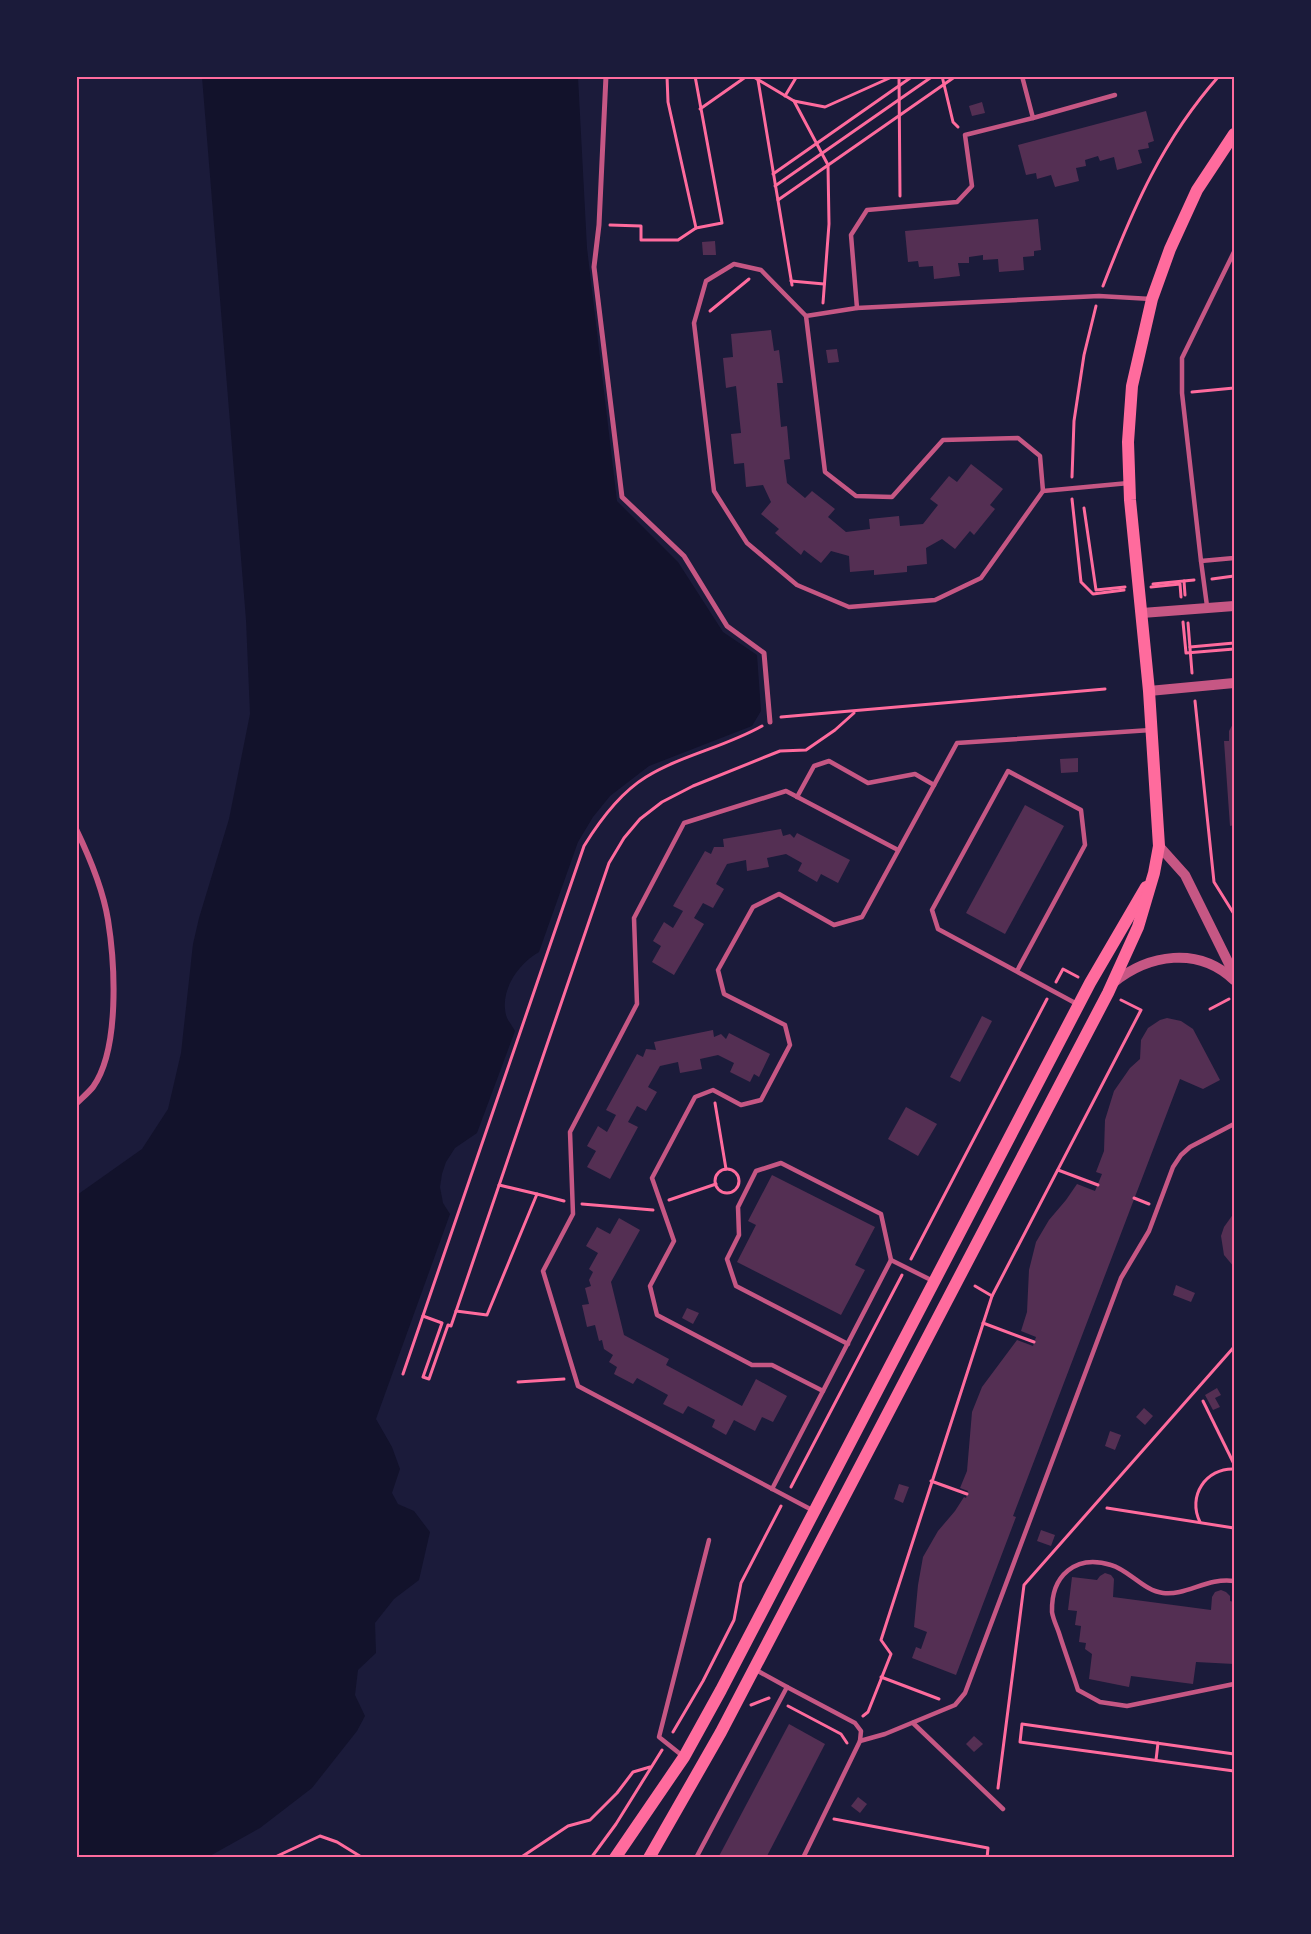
<svg xmlns="http://www.w3.org/2000/svg" width="1311" height="1934" viewBox="0 0 1311 1934" font-family="'DM Sans',sans-serif">
	<style>
		.water { fill: #12122b }
		.building { fill: #542f53 }
		.lines { fill: none; stroke-linecap: round; stroke-linejoin: round }
		.path { stroke: #ff6b9d; stroke-width: 3 }
		.service { stroke: #c65784; stroke-width: 4.5 }
		.pedestrian { stroke: #c65784; stroke-width: 5 }
		.minor { stroke: #c65784; stroke-width: 6 }
		.tertiary { stroke: #c65784; stroke-width: 10 }
		.secondary { stroke: #ff6b9d; stroke-width: 12 }
		.neatline { fill: none; stroke: #ff6b9d; stroke-width: 2 }
	</style>
	<rect width="100%" height="100%" fill="#1b1b3a"/>
	<path class="water" d="M 202,77 L 578,77 L 587,248 L 617,501 L 678,562 L 723,632 L 757,655 L 761,711 L 752,726 L 649,766 L 610,796 L 593,817 L 578,842 L 539,952 C 518,964 498,992 507,1018 C 509,1022 513,1027 515,1031 L 477,1133 L 455,1148 L 446,1162 L 442,1174 L 440,1187 L 443,1203 L 450,1214 L 376,1419 L 392,1447 L 400,1469 L 392,1493 L 398,1504 L 414,1511 L 430,1532 L 419,1580 L 394,1599 L 375,1623 L 376,1653 L 358,1670 L 355,1695 L 365,1716 L 357,1731 L 312,1788 L 260,1828 L 208,1857 L 77,1857 L 77,1195 L 142,1149 L 168,1109 L 181,1053 L 193,944 L 199,918 L 229,819 L 250,714 L 246,620 Z"/>
	<g class="building">
		<polygon points="982,102 985,113 972,116 969,106"/>
		<polygon points="1146,111 1154,141 1148,143 1149,148 1138,150 1142,163 1117,170 1114,157 1100,161 1098,156 1085,160 1086,166 1076,168 1079,181 1055,187 1051,175 1037,179 1036,173 1026,175 1018,145"/>
		<polygon points="1038,219 1041,250 1034,251 1034,256 1023,257 1024,270 999,272 998,259 983,260 983,255 969,257 969,263 958,263 960,276 934,279 933,266 919,267 918,261 908,262 905,231"/>
		<polygon points="715,241 716,255 703,255 702,242"/>
		<polygon points="771,330 774,351 779,350 783,383 777,383 781,427 787,426 790,459 784,460 787,483 805,498 812,491 835,509 828,517 846,532 870,529 869,519 899,516 900,526 923,524 938,505 930,499 949,476 957,482 971,464 1003,489 990,505 995,509 974,535 970,531 955,549 942,539 926,548 927,564 907,566 907,572 874,575 874,570 850,572 849,556 831,551 821,563 804,550 801,555 775,533 779,529 761,514 771,502 763,485 746,487 744,463 734,464 731,434 741,433 736,386 726,388 723,358 733,357 731,334"/>
		<polygon points="837,349 839,362 828,363 826,350"/>
		<polygon points="1234,722 1234,825 1230,826 1224,741 1229,741 1229,731"/>
		<polygon points="1078,758 1078,772 1061,773 1060,759"/>
		<polygon points="1025,805 1064,826 1005,934 966,913"/>
		<polygon points="781,829 783,836 790,834 794,838 797,833 850,860 838,883 821,874 817,882 798,871 802,863 786,854 767,858 769,867 747,871 746,860 727,864 716,884 724,889 713,908 703,903 694,918 704,924 674,975 652,962 661,946 653,941 664,922 673,928 683,911 673,906 705,851 711,854 714,847 724,847 723,839"/>
		<polygon points="982,1016 992,1021 960,1082 950,1077"/>
		<polygon points="1167,1018 1181,1021 1193,1029 1220,1080 1203,1089 1180,1079 1013,1516 1016,1517 956,1675 912,1658 916,1647 921,1649 927,1632 914,1627 918,1585 923,1557 938,1531 955,1511 964,1497 966,1498 968,1491 960,1488 967,1471 972,1412 982,1387 1017,1340 1033,1346 1036,1337 1021,1331 1027,1312 1029,1270 1036,1242 1049,1220 1066,1200 1077,1184 1095,1191 1102,1174 1096,1172 1104,1151 1105,1120 1114,1091 1130,1068 1140,1059 1141,1040 1148,1028 1160,1020"/>
		<polygon points="713,1030 714,1037 721,1034 726,1039 729,1033 770,1054 759,1077 754,1074 750,1082 730,1072 734,1063 718,1055 700,1059 702,1069 680,1073 678,1062 660,1066 648,1087 657,1092 646,1111 637,1106 628,1122 638,1127 610,1179 587,1167 596,1151 587,1146 598,1126 607,1132 616,1115 606,1110 637,1054 643,1057 646,1049 656,1050 654,1042"/>
		<polygon points="906,1107 937,1124 918,1156 888,1139"/>
		<polygon points="772,1175 875,1227 855,1265 865,1270 841,1315 737,1262 756,1225 748,1221"/>
		<polygon points="1234,1213 1234,1267 1224,1255 1221,1236 1224,1227"/>
		<polygon points="619,1218 640,1230 611,1282 624,1335 669,1359 666,1365 742,1406 756,1379 787,1396 773,1422 762,1417 755,1431 734,1420 726,1435 712,1427 715,1420 688,1406 683,1414 663,1404 668,1395 637,1378 633,1384 614,1374 617,1367 609,1362 613,1355 604,1349 602,1340 599,1341 595,1325 587,1327 582,1305 589,1304 585,1288 591,1286 589,1280 593,1272 589,1269 598,1253 586,1246 597,1227 610,1234"/>
		<polygon points="1176,1285 1195,1293 1191,1302 1173,1295"/>
		<polygon points="687,1308 699,1313 693,1324 682,1318"/>
		<polygon points="1217,1388 1221,1395 1215,1398 1220,1407 1213,1410 1205,1395"/>
		<polygon points="1144,1408 1153,1416 1145,1425 1136,1417"/>
		<polygon points="1110,1431 1121,1435 1115,1450 1105,1446"/>
		<polygon points="899,1484 909,1487 903,1503 894,1499"/>
		<polygon points="1041,1530 1055,1535 1051,1546 1037,1541"/>
		<polygon points="1105,1573 1111,1575 1114,1579 1113,1597 1211,1610 1212,1597 1215,1592 1221,1590 1226,1592 1230,1596 1230,1601 1234,1602 1234,1664 1196,1662 1193,1684 1131,1676 1129,1687 1089,1679 1092,1654 1085,1649 1086,1643 1079,1642 1081,1626 1075,1625 1077,1611 1068,1610 1072,1577 1097,1580 1100,1576"/>
		<polygon points="789,1724 825,1744 766,1858 718,1858"/>
		<polygon points="974,1736 983,1744 974,1752 966,1744"/>
		<polygon points="858,1797 867,1804 860,1813 851,1806"/>
	</g>
	<g class="lines">
		<g class="path">
			<polyline points="667,76 668,102 696,228 722,223 695,76"/>
			<polyline points="752,76 794,101 828,165 829,224 823,303"/>
			<polyline points="899,76 900,196"/>
			<polyline points="942,76 953,122 958,127"/>
			<polyline points="758,80 792,285"/>
			<polyline points="785,96 797,76"/>
			<polyline points="794,101 825,107 894,76"/>
			<polyline points="700,109 747,76"/>
			<polyline points="773,174 913,76"/>
			<polyline points="775,186 933,76"/>
			<polyline points="778,200 956,76"/>
			<polyline points="610,225 641,226 641,240 678,240 696,228"/>
			<polyline points="791,281 824,284"/>
			<path d="M 1103,286 C 1133,208 1163,139 1219,76"/>
			<polyline points="710,311 749,279"/>
			<polyline points="1192,392 1234,388"/>
			<polyline points="1072,477 1074,421 1084,355 1096,306"/>
			<polyline points="1072,499 1081,582 1093,594 1124,590"/>
			<polyline points="1084,508 1096,590 1125,587"/>
			<polyline points="1212,579 1234,576"/>
			<polyline points="1184,581 1185,595"/>
			<polyline points="1153,584 1194,580"/>
			<polyline points="1151,587 1180,584 1181,597"/>
			<polyline points="1183,622 1186,653 1234,649"/>
			<polyline points="1188,623 1192,673"/>
			<polyline points="1190,647 1234,643"/>
			<polyline points="1195,701 1214,882 1234,914"/>
			<polyline points="781,717 1105,689"/>
			<polyline points="1056,982 1063,969 1078,977"/>
			<polyline points="1210,1009 1229,999"/>
			<polyline points="715,1103 726,1169"/>
			<circle cx="727" cy="1181" r="12"/>
			<polyline points="1058,1170 1098,1185"/>
			<polyline points="499,1185 537,1194"/>
			<polyline points="1134,1198 1149,1204"/>
			<polyline points="669,1200 716,1184"/>
			<polyline points="582,1204 653,1210"/>
			<polyline points="911,1259 1047,999"/>
			<polyline points="975,1286 992,1296"/>
			<polyline points="456,1311 487,1315 537,1194 564,1201"/>
			<polyline points="423,1316 442,1323 423,1377 429,1379 448,1325 451,1326 609,863 624,838 640,819 662,802 693,786 780,751 806,750 835,730 854,713"/>
			<polyline points="983,1323 1034,1342"/>
			<path d="M 403,1374 L 584,846 C 600,820 620,793 646,777 C 682,755 725,747 762,726"/>
			<polyline points="518,1382 564,1379"/>
			<polyline points="1203,1401 1234,1464"/>
			<polyline points="931,1481 967,1494"/>
			<polyline points="791,1487 902,1275"/>
			<polyline points="1107,1508 1234,1528"/>
			<path d="M 1200,1522 C 1187,1496 1206,1468 1234,1469"/>
			<polyline points="881,1677 939,1699"/>
			<polyline points="751,1705 769,1698"/>
			<polyline points="788,1706 841,1734 847,1743"/>
			<polyline points="863,1716 868,1712 891,1654 881,1640 992,1296 1141,1010 1121,1000"/>
			<polyline points="673,1732 703,1681 734,1620 741,1583 781,1506"/>
			<polyline points="1234,1754 1022,1724 1020,1742 1234,1771"/>
			<polyline points="1156,1760 1158,1743"/>
			<polyline points="998,1788 1024,1585 1234,1347"/>
			<polyline points="834,1819 988,1848 987,1858"/>
			<polyline points="273,1858 320,1836 337,1842 363,1858"/>
			<polyline points="520,1858 568,1826 590,1820 617,1793 633,1772 650,1767"/>
			<polyline points="591,1858 616,1824 662,1750"/>
		</g>
		<g class="service">
			<polyline points="1022,76 1033,118 1115,95"/>
			<polyline points="1033,118 965,135 972,186 957,202 867,210 851,235 857,308 1099,296 1151,299"/>
			<polyline points="1234,252 1182,358 1182,393 1201,561 1234,558"/>
			<polyline points="857,308 806,316 825,472 856,496 892,497 943,440 1018,438 1040,456 1043,491 1129,483"/>
			<polyline points="806,316 761,270 734,264 706,281 694,323 714,491 747,543 797,585 849,607 935,600 981,578 1043,491"/>
			<polyline points="1201,561 1207,606"/>
			<polyline points="797,797 814,766 829,761 868,783 915,774 934,785"/>
			<polyline points="1017,971 1085,845 1081,810 1008,771 932,910 938,929 1077,1004"/>
			<polyline points="848,1344 736,1286 727,1259 739,1235 738,1207 756,1171 781,1163 881,1214 891,1260"/>
			<polyline points="823,1391 891,1260 933,1281"/>
			<polyline points="772,1489 823,1391 772,1365 752,1365 657,1315 650,1286 674,1241 652,1178 695,1097 713,1090 741,1105 761,1100 790,1045 785,1025 724,994 718,970 753,907 779,894 834,925 862,917 957,743 1151,730"/>
			<polyline points="812,1510 578,1386 543,1271 573,1214 570,1132 637,1004 634,918 684,823 786,791 898,850"/>
			<path d="M 1234,1581 C 1208,1577 1186,1596 1163,1593 C 1144,1591 1129,1570 1111,1565 C 1076,1554 1051,1575 1052,1612 C 1053,1619 1057,1627 1059,1633 C 1065,1652 1072,1671 1078,1690 L 1100,1702 L 1127,1706 L 1234,1684"/>
			<polyline points="787,1687 855,1723 861,1731 860,1741 803,1858"/>
			<polyline points="913,1723 1003,1809"/>
			<polyline points="860,1741 885,1734 955,1705 965,1693 1121,1278 1149,1231 1173,1167 1181,1155 1190,1147 1234,1124"/>
			<polyline points="684,1757 659,1737 709,1540"/>
			<polyline points="696,1858 787,1687 756,1670"/>
		</g>
		<polyline class="pedestrian" points="606,76 599,225 594,267 622,497 684,556 727,626 764,653 770,722"/>
		<path class="minor" d="M 76,829 C 90,858 103,889 108,920 C 115,964 120,1049 93,1087 C 88,1093 82,1098 76,1104"/>
		<g class="tertiary">
			<polyline points="1142,613 1234,606"/>
			<polyline points="1149,691 1234,683"/>
			<polyline points="1159,846 1185,875 1234,974"/>
			<path d="M 1113,983 C 1149,954 1198,946 1234,980"/>
		</g>
		<g class="secondary">
			<polyline points="615,1858 684,1757 721,1690 1090,983 1146,887"/>
			<polyline points="649,1858 721,1732 1108,993 1138,927 1154,873 1159,846 1149,691 1130,500 1128,442 1132,386 1152,299 1170,249 1197,190 1234,134"/>
		</g>
	</g>
	<rect width="1311" height="1934" fill="none" stroke="#1b1b3a" stroke-width="156"/>
	<rect x="78" y="78" width="1155" height="1778" class="neatline"/>
</svg>
